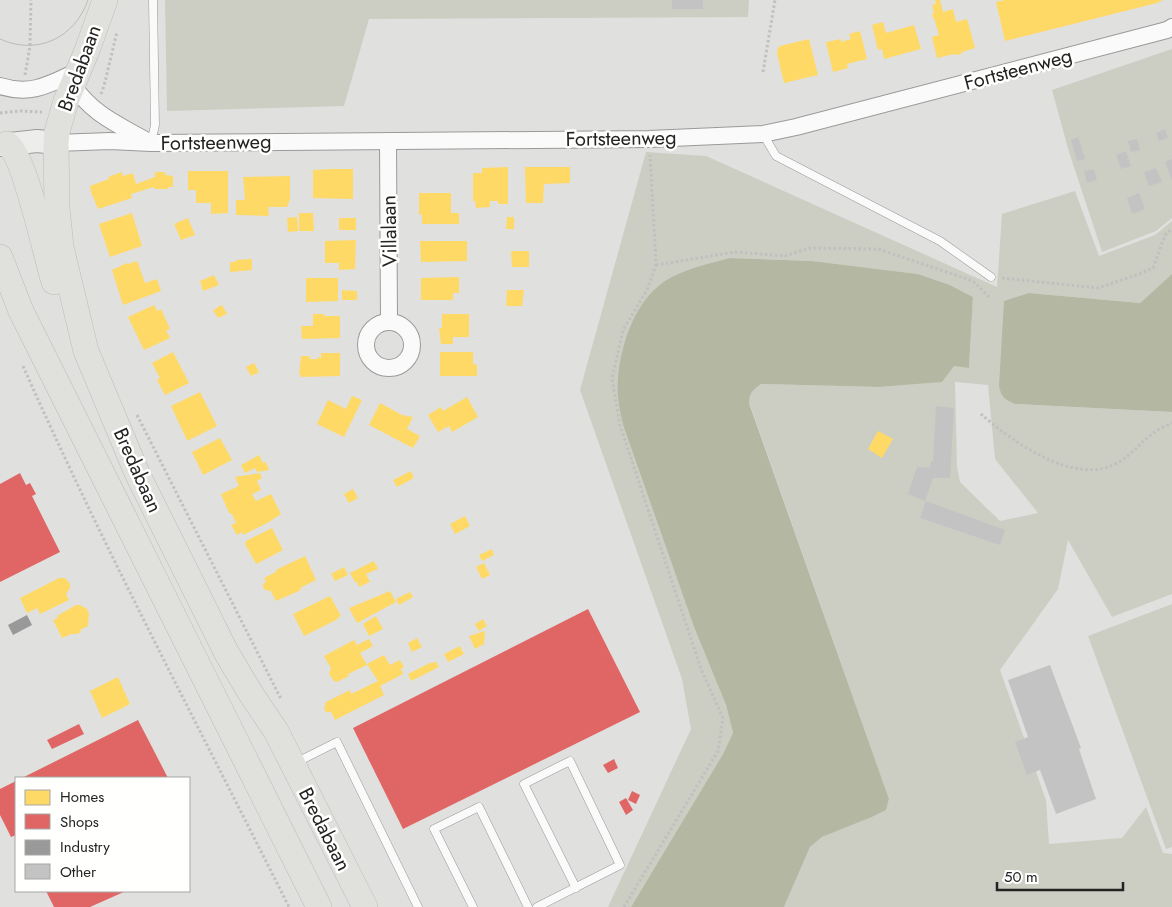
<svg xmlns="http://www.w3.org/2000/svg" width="1172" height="907" viewBox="0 0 1172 907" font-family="Jost,sans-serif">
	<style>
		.green { fill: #cccec3; fill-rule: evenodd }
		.water { fill: #b4b8a2 }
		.homes { fill: #ffd966 }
		.shops { fill: #e06666 }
		.industry { fill: #999 }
		.building { fill: #c3c3c3 }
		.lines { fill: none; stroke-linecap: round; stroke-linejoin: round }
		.lane-casing { stroke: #9a9a99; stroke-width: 9 }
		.street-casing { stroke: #9a9a99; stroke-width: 18 }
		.secondary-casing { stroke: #9a9a99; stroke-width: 24 }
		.primary-casing { stroke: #bbb; stroke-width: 26 }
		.path { stroke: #bfc0bf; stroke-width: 3; stroke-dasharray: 2.5 2.5; stroke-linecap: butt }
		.lane { stroke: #fafafa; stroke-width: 8 }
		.street { stroke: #fafafa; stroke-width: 16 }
		.secondary { stroke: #edeeeb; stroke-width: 22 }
		.primary { stroke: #e0e0dc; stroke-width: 25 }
		.tram { stroke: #bbbbba; stroke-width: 1 }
		.labels { text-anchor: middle; stroke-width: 5; stroke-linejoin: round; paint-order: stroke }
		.street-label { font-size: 20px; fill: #222322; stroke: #fffffe }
	</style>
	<rect width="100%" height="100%" fill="#e0e0df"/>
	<g class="green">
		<polygon points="165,0 749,0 748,17 369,19 344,106 167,111"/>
		<polygon points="1172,49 1172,218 1156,231 1102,252 1069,152 1052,90"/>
		<path d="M 646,152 L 706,156 L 997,287 L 1002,214 L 1075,191 L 1099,256 L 1155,235 L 1172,221 L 1172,274 L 1140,303 L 1029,293 L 999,386 C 1002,397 1005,400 1015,404 L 1172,412 L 1172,594 L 1112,617 L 1068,540 L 1058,589 L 1000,670 L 1046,800 L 1049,844 L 1122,838 L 1146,807 L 1163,853 L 1172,854 L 1172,907 L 784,907 L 810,847 L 822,837 L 872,817 L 886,810 L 889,799 L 748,399 L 753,389 L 760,384 L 879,387 L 927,383 L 954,365 L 969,368 L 973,297 L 950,285 L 918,274 L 812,261 L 730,258 L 700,266 L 618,398 L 623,425 L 694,627 L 726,705 L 733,733 L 723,754 L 631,907 L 608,907 L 691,729 L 682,679 L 580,390 ZM 955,382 L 988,385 L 995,459 L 1038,513 L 1000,521 L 960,482 L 957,467 Z"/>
		<polygon points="1172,604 1172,847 1166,849 1088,636"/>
	</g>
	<g class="water">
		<path d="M 730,258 L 812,261 L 918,274 L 950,285 L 973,297 L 969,368 L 954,366 L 942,382 L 879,387 L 761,384 C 752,390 747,396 750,406 L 889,799 L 886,810 L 872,817 L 822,837 L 810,847 L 784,907 L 631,907 L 723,754 L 733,733 L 726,705 L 694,627 L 623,425 C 621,416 619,407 618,398 C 615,360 631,303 665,281 C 682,270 710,263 730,258 Z"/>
		<path d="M 1172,274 L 1172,412 L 1015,404 C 1005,400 1001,397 999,386 L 1004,301 L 1029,293 L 1140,303 Z"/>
	</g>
	<g class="homes">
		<polygon points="935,0 940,0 943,12 953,9 956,22 967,19 975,48 962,52 961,54 956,55 954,54 937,58 932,37 939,35 934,18 933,18 932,14 934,13 932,5 936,4"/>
		<polygon points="1005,0 1163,0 1157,3 1005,41 996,2"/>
		<polygon points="883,22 886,33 914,25 921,49 884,59 882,49 878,50 872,25"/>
		<polygon points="860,31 867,59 847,64 848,68 833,72 826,42 841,39 841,42 851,39 849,34"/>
		<polygon points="809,39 818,75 784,83 777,53 778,48 780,46"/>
		<polygon points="508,167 508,204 498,204 498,201 490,201 490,207 476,208 475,201 473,201 473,173 482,173 482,168"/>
		<polygon points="525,167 570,167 570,183 544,184 543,203 526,203"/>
		<polygon points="333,169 353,169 353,199 313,198 313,170"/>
		<polygon points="188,171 228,171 228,213 211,214 211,203 196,203 196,190 188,190"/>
		<polygon points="122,172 123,176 133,173 136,184 155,177 155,172 165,172 165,175 173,176 173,187 168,187 168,189 154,189 154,187 131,194 132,198 98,209 91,192 90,186 109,179 108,177"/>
		<polygon points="290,176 290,200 287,207 268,207 269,216 236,215 236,200 245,200 243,177"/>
		<polygon points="419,193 451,193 451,213 459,213 459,224 422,224 422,214 419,215"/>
		<polygon points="132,213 142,246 110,257 99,224"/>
		<polygon points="299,213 313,213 314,231 299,231"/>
		<polygon points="297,217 298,231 288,232 287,218"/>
		<polygon points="507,217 514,217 514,229 506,229"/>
		<polygon points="188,218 195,235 181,240 174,224"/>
		<rect x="339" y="218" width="17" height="12"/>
		<polygon points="356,240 355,269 339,270 339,263 325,263 325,241"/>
		<polygon points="420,241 467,241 467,261 421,262"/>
		<polygon points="511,251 529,251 529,267 512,267"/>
		<polygon points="252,259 252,270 230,272 230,262 236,262 236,260"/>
		<polygon points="137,261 145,283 157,279 161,291 123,305 112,270 127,263 128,264"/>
		<polygon points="214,275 219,285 203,291 200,281"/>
		<polygon points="459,277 459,293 453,293 453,300 421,300 421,278"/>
		<polygon points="306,278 338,278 338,301 306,302"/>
		<polygon points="342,290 357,291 357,300 342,300"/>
		<polygon points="507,290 524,290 522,306 506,306"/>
		<polygon points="154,305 157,311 161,309 170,329 166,330 170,338 144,350 128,317"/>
		<polygon points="222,305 227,314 218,318 213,310"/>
		<polygon points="313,314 324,314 324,316 340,316 340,338 302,339 301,326 313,326"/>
		<polygon points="442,314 469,314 469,337 453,337 453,344 441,344 439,328 442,328"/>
		<polygon points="173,352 189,383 165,395 157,380 160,378 152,363"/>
		<polygon points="440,352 473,352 473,364 477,365 477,376 440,376"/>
		<polygon points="321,353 340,353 340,376 301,377 301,375 299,375 301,356 310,356 309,359 318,359 317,357 321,358"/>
		<polygon points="254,363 259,372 251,376 246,367"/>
		<polygon points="200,392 217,426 189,440 187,440 171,406"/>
		<polygon points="352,396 362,400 344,437 317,424 328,400 346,409"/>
		<polygon points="467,397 478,417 452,432 449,426 438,432 428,415 441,407 443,411"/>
		<polygon points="380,403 402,415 413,417 407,429 420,436 413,448 369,425"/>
		<polygon points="878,431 893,439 882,458 868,449"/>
		<polygon points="220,438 232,460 203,475 192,452"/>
		<polygon points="259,455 263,463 266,462 269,470 257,472 255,468 245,473 241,465"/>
		<polygon points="411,471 414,478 397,487 393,480"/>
		<polygon points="260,473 262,478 257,481 261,490 252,494 256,501 271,494 281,514 269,522 243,535 242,532 237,535 231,525 236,523 232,514 229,513 221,494 239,486 235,477"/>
		<polygon points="353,489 358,498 349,503 344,494"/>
		<polygon points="465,516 470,526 455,534 450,524"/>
		<polygon points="272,528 283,550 256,564 245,544 246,541"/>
		<polygon points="492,549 494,555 482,561 479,555"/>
		<polygon points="305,556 316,580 300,588 301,590 276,601 270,590 268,591 263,588 263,585 266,581 264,578 276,572 276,570"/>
		<polygon points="374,561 378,569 366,574 370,582 359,587 357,582 355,582 350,573"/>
		<polygon points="484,563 490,575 482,579 476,567"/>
		<polygon points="344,567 348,575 335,581 331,574"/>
		<polygon points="59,578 65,578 70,584 70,588 66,594 69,600 40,614 37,608 27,613 20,598"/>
		<polygon points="390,591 396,602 357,623 349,608"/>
		<polygon points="410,592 413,597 399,605 396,599"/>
		<polygon points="330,596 341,616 337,618 338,619 304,636 293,614"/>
		<polygon points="76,605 80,605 87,609 89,614 88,626 80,630 81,632 77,634 71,634 62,638 53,620 58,618 57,616"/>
		<polygon points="376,616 383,629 369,636 363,624"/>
		<polygon points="483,619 487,626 479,631 475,624"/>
		<polygon points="485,631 484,644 475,649 469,636"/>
		<polygon points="417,638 422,647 412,652 408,643"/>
		<polygon points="369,639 373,646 360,653 367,665 348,674 349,676 337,682 334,681 329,674 331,668 324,656 354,640 357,645"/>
		<polygon points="460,646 464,654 448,662 444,654"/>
		<polygon points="384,655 390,665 400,660 404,667 401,669 403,674 380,686 384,695 335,720 331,712 326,712 324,708 326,702 350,690 351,694 378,681 367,664"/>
		<polygon points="436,662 439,667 411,681 408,674 430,663"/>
		<polygon points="118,677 130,704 102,718 90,691"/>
	</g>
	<g class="shops">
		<polygon points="20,473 26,485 30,483 36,494 32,496 60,552 0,582 0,484"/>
		<polygon points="588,609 640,712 403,829 353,728"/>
		<polygon points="138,720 168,778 22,778"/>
		<polygon points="79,724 84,734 52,749 47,740"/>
		<polygon points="614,759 618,768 608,773 603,765"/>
		<polygon points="16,781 16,835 11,837 0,815 0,789"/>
		<polygon points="632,791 640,795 636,804 628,800"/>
		<polygon points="626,798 633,810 626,815 619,802"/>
		<polygon points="46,891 126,891 90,907 54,907"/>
	</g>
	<polygon class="industry" points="27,615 32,625 13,635 8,625"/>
	<g class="building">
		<rect x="672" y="0" width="31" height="9"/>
		<polygon points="1165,129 1168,138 1159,141 1156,133"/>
		<polygon points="1078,137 1085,159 1077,161 1071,140"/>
		<polygon points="1137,139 1140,150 1131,152 1128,141"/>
		<polygon points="1126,151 1131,166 1121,169 1116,155"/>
		<polygon points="1172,159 1172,180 1165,162"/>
		<polygon points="1156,168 1162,182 1149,186 1144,172"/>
		<polygon points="1094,169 1097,180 1087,183 1084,171"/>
		<polygon points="1139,193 1145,209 1132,214 1127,198"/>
		<polygon points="936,406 954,408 950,478 933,478 925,501 908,494 917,467 930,468 931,462 933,461"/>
		<polygon points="926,501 1005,530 1000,545 920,518"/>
		<polygon points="1050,665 1081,748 1079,749 1096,799 1056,814 1040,770 1027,775 1015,742 1028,737 1008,680"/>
	</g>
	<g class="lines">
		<g class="lane-casing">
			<g id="lane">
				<polyline points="763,134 776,156 940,241 991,277"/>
				<polyline points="151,143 155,125 153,0"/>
				<polyline points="295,763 337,742 418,907"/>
				<polyline points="473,907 434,829 479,807 528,907"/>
				<polyline points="537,907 620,865 570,761 524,784 576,888"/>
			</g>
		</g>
		<g class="street-casing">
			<g id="street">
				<path d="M 72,84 C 92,114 117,124 147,141"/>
				<path d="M 0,86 C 32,96 50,84 78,71"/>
				<polyline points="388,141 389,322"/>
				<polyline points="56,143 110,141 151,143 649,139 763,134 796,127 1167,30 1172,27"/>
				<circle cx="389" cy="345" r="23"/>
			</g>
		</g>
		<g class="secondary-casing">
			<polyline id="secondary" points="0,145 37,141 56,143"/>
		</g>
		<g class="primary-casing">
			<g id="primary">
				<polyline points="105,0 88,48 66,101 57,132 56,143 57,208 61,247 86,351 137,473 226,652 251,694 276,731 365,907"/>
				<path d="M 7,144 C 25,155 46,257 54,282"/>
				<polyline points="0,257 21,311 319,907"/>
			</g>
		</g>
		<g class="path">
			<polyline points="763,72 775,0"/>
			<polyline points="25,75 30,46 31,0"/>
			<polyline points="101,94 104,86 117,32"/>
			<polyline points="0,113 21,111 42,112"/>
			<polyline points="656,265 735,252 785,256 810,248 878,249 973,281 990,298"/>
			<polyline points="1002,278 1098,288 1139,274 1153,268 1165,235 1172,229"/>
			<path d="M 23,366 C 104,549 199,727 289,907"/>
			<path d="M 981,414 C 1012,441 1074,487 1117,463 C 1132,455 1139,444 1152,434 C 1158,429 1166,426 1172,423"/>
			<polyline points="137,415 281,699"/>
			<polyline points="624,907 718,751 723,718 701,669 620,425 612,379 623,330 647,290 656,265 650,155"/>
		</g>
		<use href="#lane" class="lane"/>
		<use href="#street" class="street"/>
		<use href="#secondary" class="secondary"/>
		<use href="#primary" class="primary"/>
		<path class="tram" d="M 0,39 C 37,56 75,38 88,0"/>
	</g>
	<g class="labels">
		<g class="street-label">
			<text transform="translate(79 68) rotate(-70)" y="7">Bredabaan</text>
			<text transform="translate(1018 69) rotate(-15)" y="7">Fortsteenweg</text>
			<text transform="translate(621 138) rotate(-1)" y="7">Fortsteenweg</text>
			<text transform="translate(216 142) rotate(-1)" y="7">Fortsteenweg</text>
			<text transform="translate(389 231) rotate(-91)" y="7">Villalaan</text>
			<text transform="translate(138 470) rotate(66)" y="7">Bredabaan</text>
			<text transform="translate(325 829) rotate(63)" y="7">Bredabaan</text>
		</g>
	</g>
	<rect x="15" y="777" width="175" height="115" fill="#fffffe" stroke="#a7a7a6"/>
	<rect x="25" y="790" width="25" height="15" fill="#ffd966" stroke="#a7a7a6"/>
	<text x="60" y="802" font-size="15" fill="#222322">Homes</text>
	<rect x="25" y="814" width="25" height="15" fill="#e06666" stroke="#a7a7a6"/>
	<text x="60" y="827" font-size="15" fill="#222322">Shops</text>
	<rect x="25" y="840" width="25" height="15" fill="#999999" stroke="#a7a7a6"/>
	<text x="60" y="852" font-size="15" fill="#222322">Industry</text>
	<rect x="25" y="864" width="25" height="15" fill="#c3c3c3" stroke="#a7a7a6"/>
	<text x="60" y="877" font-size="15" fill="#222322">Other</text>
	<path d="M997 882v8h126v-8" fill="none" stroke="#222322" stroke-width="2.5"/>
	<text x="1004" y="882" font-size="15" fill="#222322" stroke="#fffffe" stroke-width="4" paint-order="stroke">50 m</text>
</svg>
